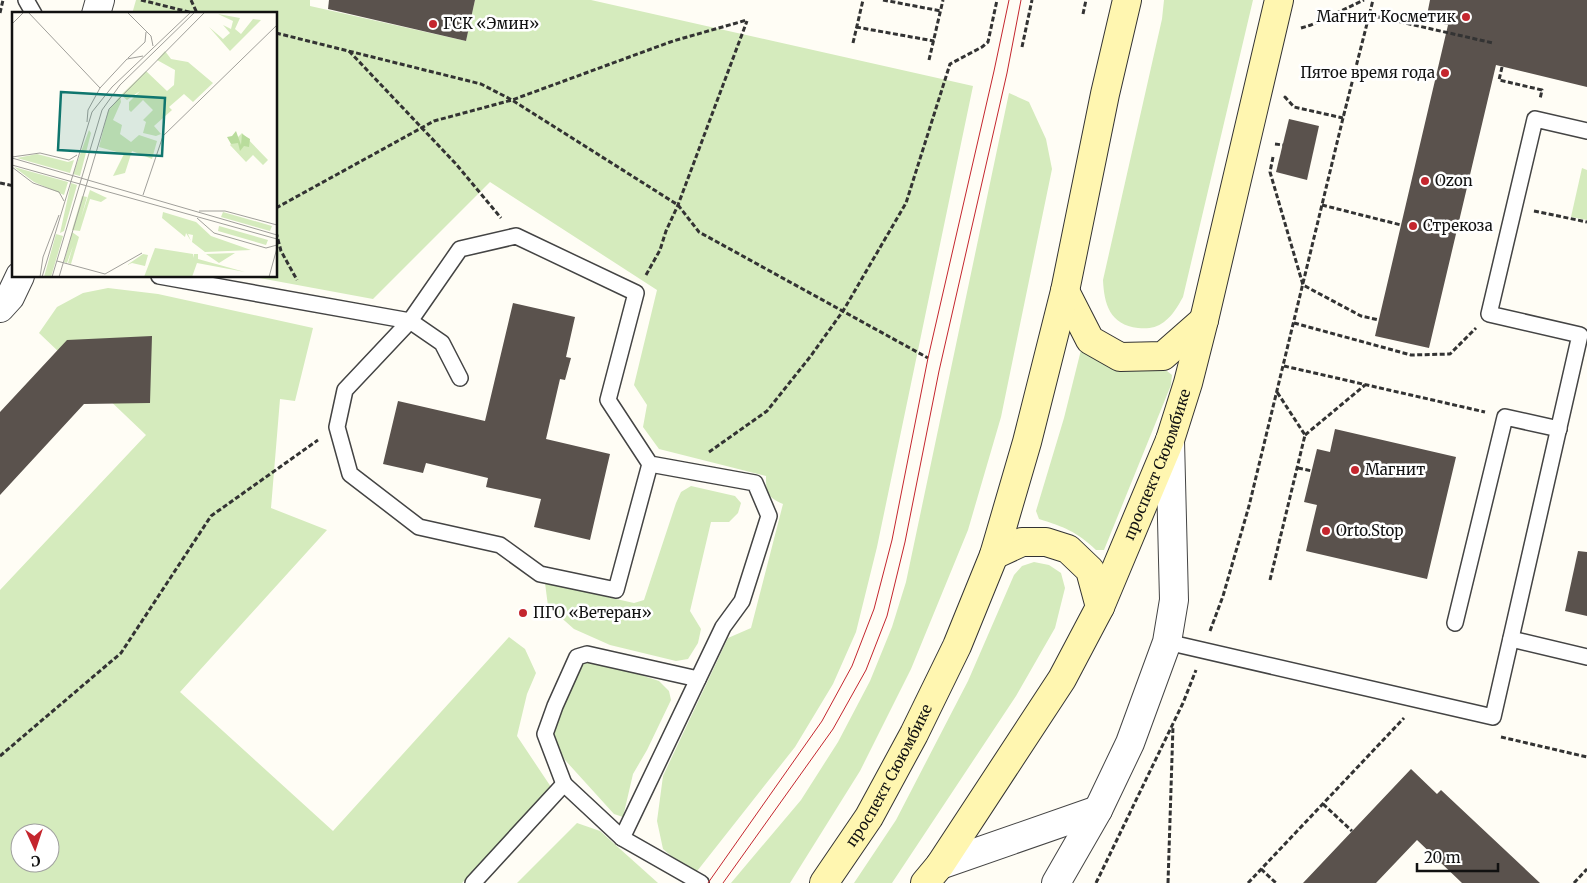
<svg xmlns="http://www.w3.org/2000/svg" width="1587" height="883" viewBox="0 0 1587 883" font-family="Merriweather,serif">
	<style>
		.green { fill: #d5ebbd; fill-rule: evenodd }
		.building { fill: #5a524d }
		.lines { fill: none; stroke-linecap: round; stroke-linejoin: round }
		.lane-casing { stroke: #444; stroke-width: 18 }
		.street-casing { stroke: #444; stroke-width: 30 }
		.secondary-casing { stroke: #333; stroke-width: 30 }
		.path { stroke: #333; stroke-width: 3; stroke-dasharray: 5 2.5; stroke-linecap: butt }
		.lane { stroke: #fff; stroke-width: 15 }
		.street { stroke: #fff; stroke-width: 28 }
		.secondary { stroke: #fff6b0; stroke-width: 28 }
		.tram { stroke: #c4262e; stroke-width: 1 }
		.poi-dot { fill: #c4262e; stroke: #fff; stroke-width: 2 }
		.labels { text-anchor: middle; stroke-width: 5; stroke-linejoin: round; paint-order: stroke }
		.poi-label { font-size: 15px; fill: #111; stroke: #fff; text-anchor: start }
		.street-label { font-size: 15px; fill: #111; stroke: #fff }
		.inset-road { fill: none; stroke: #a09f9a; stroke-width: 1 }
		.view { fill: #0f766e; fill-opacity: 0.15; stroke: #0f766e; stroke-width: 2.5 }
		.inset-edge { fill: none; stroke: #111; stroke-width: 2.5 }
	</style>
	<rect width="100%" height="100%" fill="#fffdf5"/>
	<g class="green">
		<path d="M 136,0 L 310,0 L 310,6 L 466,41 L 475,0 L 591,0 L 973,86 L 877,547 L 856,632 L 833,684 L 795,747 L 694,875 L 663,849 L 657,821 L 663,776 L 728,638 L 751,628 L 783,504 C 767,497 766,493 766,476 L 659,449 L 643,427 L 647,405 L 634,385 L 657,290 L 490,182 L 373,299 L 249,276 L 276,276 L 276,14 L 132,14 Z"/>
		<path d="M 1164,0 L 1253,0 L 1183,297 C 1178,306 1173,315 1164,322 C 1156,328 1148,329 1138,328 C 1110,325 1104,304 1103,280 L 1162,19 Z"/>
		<polygon points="1009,93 1029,102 1046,139 1052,169 1001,417 968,530 911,669 860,771 790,883 731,883 801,800 838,742 870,681 892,627 906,582"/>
		<polygon points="1582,168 1587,170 1587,220 1571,217"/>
		<path d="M 108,288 L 158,294 L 313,328 L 295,401 L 280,399 L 271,508 L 327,530 L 180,692 L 333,831 L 509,637 L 525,649 L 536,673 L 527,694 L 517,736 L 553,790 L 462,883 L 0,883 L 0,590 L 146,435 L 39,333 L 57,307 L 83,293 ZM 20,833 L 50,833 L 50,863 L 20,863 Z"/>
		<path d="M 1082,346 L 1124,367 L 1141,370 L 1167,371 L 1172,375 L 1171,385 L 1104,550 L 1096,550 C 1076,531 1064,527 1039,519 L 1036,511 L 1064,418 Z"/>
		<polygon points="691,486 735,496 741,503 738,513 729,522 711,522 690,611 701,629 698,643 688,659 676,661 610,645 574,629 548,606 545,583 634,603 644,600 676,503 681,492"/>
		<polygon points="1034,562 1049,565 1061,573 1065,588 1055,628 1016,696 892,883 854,883 896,820 968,681 1014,575 1022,566"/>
		<polygon points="598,661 659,681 669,691 671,700 647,750 633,774 623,817 614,814 565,760 554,743 553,720 581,663"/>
		<polygon points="577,823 600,831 658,883 517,883"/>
	</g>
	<g class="building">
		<polygon points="329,0 475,0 466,41 328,9"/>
		<polygon points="1430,0 1587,0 1587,87 1496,65 1429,348 1375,336 1448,25 1426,20"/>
		<polygon points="1289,119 1319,126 1307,180 1276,172"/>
		<polygon points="513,303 575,317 566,357 571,358 565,380 560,379 546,439 610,454 590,540 534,527 541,499 486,487 488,478 426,463 423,473 383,464 398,401 485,421"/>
		<polygon points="152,336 150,403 84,404 0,495 0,412 67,340"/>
		<polygon points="1335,429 1456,457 1427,579 1306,551 1317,505 1304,502 1317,449 1330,452"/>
		<polygon points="1578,551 1587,552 1587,616 1565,611"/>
		<polygon points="1411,769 1437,794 1441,790 1540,883 1462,883 1417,840 1376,883 1303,883"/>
	</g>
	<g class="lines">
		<g class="lane-casing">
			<g id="lane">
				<polyline points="26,0 34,14"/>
				<polyline points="159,276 410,321 442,343 460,378"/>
				<polyline points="650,464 616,590 540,574 500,545 419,527 350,474 337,427 345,390 410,321 460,249 516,236 636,293 608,400 650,464 755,483 769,516 742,601 723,627 622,838 701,883"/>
				<polyline points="1455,623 1505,417 1559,429"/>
				<polyline points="1511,639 1587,657"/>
				<polyline points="1167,642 1493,717 1580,335 1489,314 1535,119 1587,131"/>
				<polyline points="564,784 545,734 555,706 577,657 587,654 698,679"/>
				<polyline points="473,883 564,784 622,838"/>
			</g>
		</g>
		<g class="street-casing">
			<g id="street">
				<polyline points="96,14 100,0"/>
				<polyline points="0,308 10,297 20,276"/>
				<polyline points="940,865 1098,810"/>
				<polyline points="1056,883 1098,810 1130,743 1167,642 1174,600 1170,440"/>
			</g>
		</g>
		<g class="secondary-casing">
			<g id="secondary">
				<polyline points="1065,291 1090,340 1120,357 1163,356 1204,320"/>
				<polyline points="994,555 1022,542 1046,542 1068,549 1090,570 1100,607"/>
				<path id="s1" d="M 824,883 L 869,817 L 914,734 L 957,646 L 994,555 L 1027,442 L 1065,291 L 1105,94 L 1127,0"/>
				<path id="s2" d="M 925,883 L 940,865 L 1062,679 L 1100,607 L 1170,440 L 1188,383 L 1204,320 L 1279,0"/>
			</g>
		</g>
		<g class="path">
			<polyline points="141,0 197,14"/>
			<polyline points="191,0 197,13"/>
			<polyline points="883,0 941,11"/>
			<polyline points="0,13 3,0"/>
			<polyline points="1083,14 1086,0"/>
			<polyline points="1370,15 1493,43"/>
			<polyline points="856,27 934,41"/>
			<polyline points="1301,28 1311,25 1364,0"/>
			<polyline points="276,33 481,84 512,100 678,205 699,232 928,358"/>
			<polyline points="853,43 863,0"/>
			<polyline points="1022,47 1032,0"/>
			<polyline points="349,51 456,164 501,218"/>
			<polyline points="929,60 943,0"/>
			<polyline points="1502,67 1499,80 1542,90 1540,99"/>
			<polyline points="1285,98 1285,97 1294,107 1343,118"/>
			<polyline points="1275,144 1283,145"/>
			<polyline points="1273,157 1270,172 1303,285 1361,316 1379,320"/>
			<polyline points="0,183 14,186"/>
			<polyline points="1322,205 1401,225"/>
			<polyline points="276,208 434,121 512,100 673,41 747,20"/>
			<polyline points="1534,211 1587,222"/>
			<polyline points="276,232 281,251 297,280"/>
			<polyline points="646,275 660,250 666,231 678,205 747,21"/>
			<polyline points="1294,323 1411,355 1450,354 1476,328"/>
			<polyline points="1284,366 1485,412"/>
			<polyline points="1305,435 1365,385"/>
			<polyline points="709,452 767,411 810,357 843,311 906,203 950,64 982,47 988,42 997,0"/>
			<polyline points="1298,468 1312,471"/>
			<polyline points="1270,580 1305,435 1277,392"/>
			<polyline points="1210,631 1223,596 1249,506 1343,118 1373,0"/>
			<polyline points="1501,737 1587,757"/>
			<polyline points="0,756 121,653 211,516 318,440"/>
			<polyline points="1323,804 1352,831"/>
			<polyline points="1261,869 1276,883"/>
			<polyline points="1096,883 1183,703 1196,670"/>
			<polyline points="1168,883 1173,726"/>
			<polyline points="1248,883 1404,718"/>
			<polyline points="1574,883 1587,869"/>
		</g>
		<use href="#lane" class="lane"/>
		<use href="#street" class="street"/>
		<use href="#secondary" class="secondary"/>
		<g class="tram">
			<polyline points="708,883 822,721 852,666 874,609 892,540 928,358 994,71 1009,0"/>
			<polyline points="723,883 833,729 866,670 887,616 905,542 939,371 1007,73 1021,0"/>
		</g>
	</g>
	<g class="poi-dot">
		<circle cx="1466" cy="17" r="5"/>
		<circle cx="433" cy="24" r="5"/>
		<circle cx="1445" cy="73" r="5"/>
		<circle cx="1425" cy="181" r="5"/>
		<circle cx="1413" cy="226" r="5"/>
		<circle cx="1355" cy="470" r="5"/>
		<circle cx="1326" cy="531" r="5"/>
		<circle cx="523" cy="613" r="5"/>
	</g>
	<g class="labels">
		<g class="poi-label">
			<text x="1456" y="22" text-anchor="end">Магнит Косметик</text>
			<text x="443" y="29">ГСК «Эмин»</text>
			<text x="1435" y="78" text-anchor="end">Пятое время года</text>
			<text x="1435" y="186">Ozon</text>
			<text x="1423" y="231">Стрекоза</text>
			<text x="1365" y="475">Магнит</text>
			<text x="1336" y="536">Orto.Stop</text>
			<text x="533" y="618">ПГО «Ветеран»</text>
		</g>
		<g class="street-label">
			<text dy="5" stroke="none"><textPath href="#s2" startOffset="481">проспект Сююмбике</textPath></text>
			<text dy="5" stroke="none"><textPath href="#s1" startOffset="126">проспект Сююмбике</textPath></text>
		</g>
	</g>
	<g transform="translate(12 12)">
		<rect width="265" height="265" fill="#fffdf5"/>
		<path d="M 206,2 L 228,6 L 223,17 L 229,22 L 241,7 L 249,8 L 218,39 L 197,15 L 211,27 L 218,21 L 211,13 L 219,17 L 221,9 ZM 153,39 L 159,47 L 176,50 L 201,71 L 181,90 L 172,82 L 157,95 L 160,98 L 142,114 L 149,122 L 144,124 L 131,121 L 134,110 L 131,108 L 141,98 L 131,88 L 119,100 L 117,98 L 117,90 L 128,79 L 115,88 L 109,83 L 134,59 L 155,79 L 162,73 L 163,58 L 145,48 ZM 108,84 L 109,90 L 101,108 L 110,113 L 108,122 L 119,130 L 127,123 L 145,129 L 140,147 L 120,139 L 113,161 L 101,164 L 112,142 L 87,135 L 96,99 ZM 77,118 L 79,121 L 68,164 L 61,162 ZM 230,121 L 256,148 L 251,153 L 241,143 L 234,150 L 218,133 ZM 25,142 L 56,150 L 62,148 L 58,161 L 5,146 ZM 2,155 L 56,170 L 52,183 L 22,170 ZM 59,171 L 65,173 L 52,219 L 48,221 ZM 78,178 L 95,186 L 89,190 L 78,187 L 68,219 L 60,218 L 70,184 L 75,185 L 69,206 ZM 151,200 L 184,210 L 199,224 L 239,238 L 193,240 L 180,230 L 181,223 L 176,222 L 179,229 L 174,221 L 173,225 L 150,206 ZM 211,200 L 260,214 L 258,219 L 209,205 ZM 207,214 L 256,228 L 254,233 L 206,219 ZM 60,220 L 67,225 L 59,252 L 56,251 L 61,234 L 55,251 L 52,250 ZM 44,222 L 51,224 L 39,265 L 32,265 ZM 143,236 L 181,242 L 182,246 L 182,242 L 186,242 L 186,247 L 233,260 L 185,251 L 180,265 L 132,265 ZM 223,241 L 207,251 L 194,242 ZM 131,242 L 136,243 L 133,254 L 120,251 L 115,253 Z" fill="#d5ebbd"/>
		<path d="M 224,119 L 229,133 L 230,122 L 238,127 L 237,135 L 232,134 L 228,139 L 226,131 L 219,132 L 215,125 L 220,124 Z" fill="#b9dc9c"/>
		<path class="inset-road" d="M 16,0 L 88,76M 115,0 L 139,24 L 141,34M 0,12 L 12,0M 116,46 L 133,30 L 134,20M 75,110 L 76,98 L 88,76 L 115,47 L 131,44M 0,145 L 28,141 L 57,148 L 65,143M 0,146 L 265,223M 0,153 L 265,227M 0,155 L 21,171 L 47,180 L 52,189M 131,183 L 151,124 L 265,13M 187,199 L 213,199 L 265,213M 185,206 L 202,221 L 254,236 L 265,233M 45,249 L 93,262 L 130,241M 28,265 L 31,245 L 47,203M 30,265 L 80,100 L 100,75 L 179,0M 40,265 L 90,98 L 108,73 L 183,0M 47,265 L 97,97 L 193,0M 257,265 L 265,236"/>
		<path class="view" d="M 49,80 L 153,86 L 150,144 L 46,138 Z"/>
		<rect width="265" height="265" class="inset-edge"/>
	</g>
	<g transform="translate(35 848) rotate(177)"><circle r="24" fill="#ffffff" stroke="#a0a0a0"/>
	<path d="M0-4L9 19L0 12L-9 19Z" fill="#c4262e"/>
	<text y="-8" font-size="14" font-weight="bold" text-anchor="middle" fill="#111111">С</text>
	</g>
	<path d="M1417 863v8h81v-8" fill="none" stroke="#111111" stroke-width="2.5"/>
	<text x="1424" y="863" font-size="15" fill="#111111" stroke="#ffffff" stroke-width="4" paint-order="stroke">20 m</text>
</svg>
